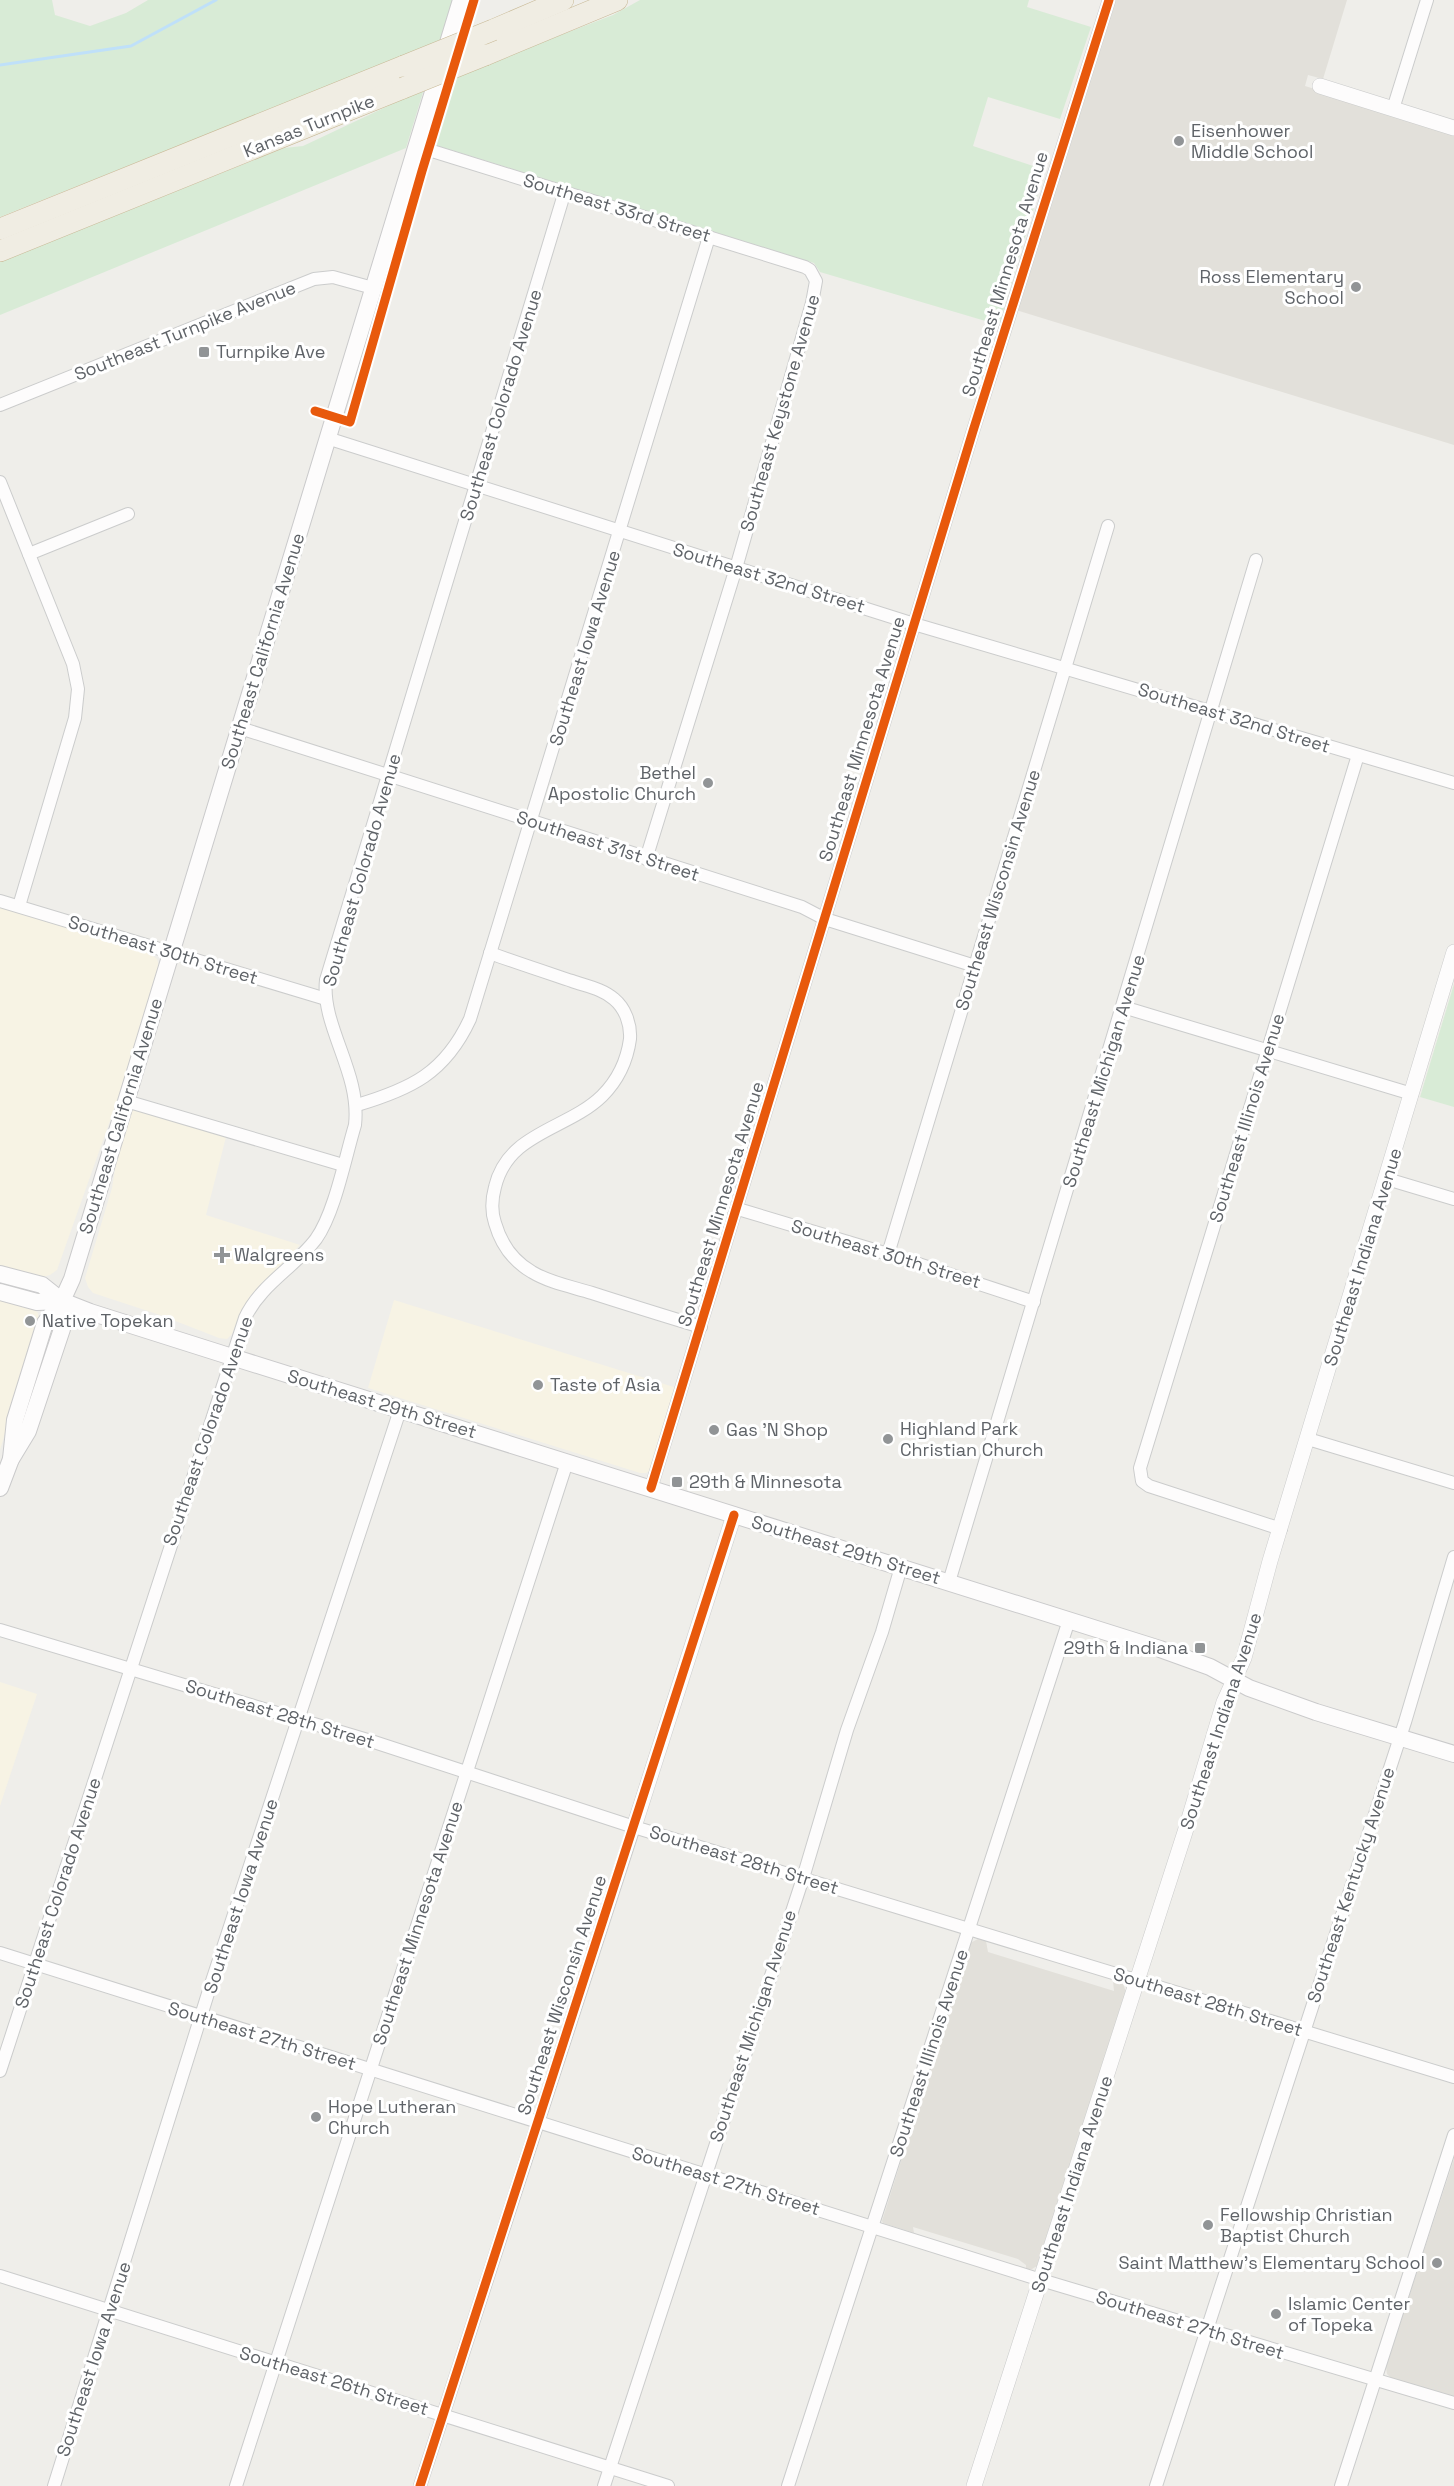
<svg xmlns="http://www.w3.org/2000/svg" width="1454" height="2486" viewBox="0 0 1454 2486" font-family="'Space Grotesk',sans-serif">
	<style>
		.commercial { fill: #f7f3e4 }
		.education { fill: #e2e0da }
		.green { fill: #d8ebd6 }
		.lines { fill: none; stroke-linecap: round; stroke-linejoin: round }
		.stream { stroke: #bfe0f9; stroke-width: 3 }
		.minor-casing { stroke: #cbcccc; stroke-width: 14 }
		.tertiary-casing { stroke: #cbcccc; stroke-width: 16 }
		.secondary-casing { stroke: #cacacb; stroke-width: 18 }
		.motorway-casing { stroke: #c8b996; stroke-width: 22 }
		.minor { stroke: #fdfcfc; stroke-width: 12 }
		.tertiary { stroke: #fdfcfc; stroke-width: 15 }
		.secondary { stroke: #fdfcfc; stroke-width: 16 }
		.motorway { stroke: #f0ede3; stroke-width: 21 }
		.motorway-bridge-casing { stroke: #c8b996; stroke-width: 22; stroke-linecap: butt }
		.motorway-bridge { stroke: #f0ede3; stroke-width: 21 }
		.cycleway-casing { stroke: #fff; stroke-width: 13 }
		.cycleway { stroke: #e8590c; stroke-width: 9 }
		.poi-dot { fill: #919496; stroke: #fff; stroke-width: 2 }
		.labels { text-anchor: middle; stroke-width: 6; stroke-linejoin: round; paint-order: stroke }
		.street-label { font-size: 18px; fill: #5f6368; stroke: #fff }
		.poi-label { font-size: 18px; fill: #5f6368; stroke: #fff; text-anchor: start }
	</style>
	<rect width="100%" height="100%" fill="#efeeea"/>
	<g class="commercial">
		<polygon points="0,907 148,952 157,959 159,967 128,1070 57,1270 50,1275 42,1277 0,1268"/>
		<polygon points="137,1108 226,1137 206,1215 300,1245 250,1296 239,1316 232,1334 227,1339 219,1338 160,1315 93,1293 88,1287 85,1278 112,1188 117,1157 131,1111"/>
		<polygon points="0,1296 32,1308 38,1313 39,1319 0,1450"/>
		<polygon points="394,1300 677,1388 652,1470 646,1473 640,1473 368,1388"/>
		<polygon points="0,1682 37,1694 0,1806"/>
	</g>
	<g class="education">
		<polygon points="1114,0 1347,0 1323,79 1308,75 1305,86 1454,132 1454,445 1016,310"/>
		<polygon points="978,1939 986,1941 988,1952 1114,1991 1113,1981 1123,1984 1126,1992 1037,2266 1032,2269 1026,2269 1026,2265 1018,2259 913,2227 914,2233 883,2223 882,2221 970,1943"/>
		<polygon points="1454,2159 1454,2397 1391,2378 1387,2374 1386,2367"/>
	</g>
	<g class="green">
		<polygon points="0,0 52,0 55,15 90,26 126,13 148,0 454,0 442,40 0,217"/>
		<polygon points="640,0 1029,0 1027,7 1091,27 1060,119 988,97 973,146 1045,170 999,325 820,272 814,263 435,145 427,133 443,80 613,15"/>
		<polygon points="424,89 406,148 0,315 0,262 284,148 303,146"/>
		<polygon points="1454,984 1454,1107 1420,1097"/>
	</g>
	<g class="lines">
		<polyline class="stream" points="0,65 131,46 216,0"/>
		<g class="minor-casing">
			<g id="minor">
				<polyline points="1393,109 1427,0"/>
				<polyline points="416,146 805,267 810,270 816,281 812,303 736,568 646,859"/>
				<polyline points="0,405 314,279 333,277 373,288"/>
				<polyline points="327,438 914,624 1454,783"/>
				<polyline points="0,482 73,664 78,689 75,718 19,906"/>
				<polyline points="29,554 128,514"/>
				<polyline points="240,728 802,907 825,919 975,966"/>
				<polyline points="0,901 326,999"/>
				<path d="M 490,953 C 517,963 545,972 572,981 C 586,986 603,989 614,999 C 625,1008 631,1024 630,1039 C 627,1061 618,1080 602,1096 C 567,1130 508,1132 495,1187 C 492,1198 491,1211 495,1223 C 501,1244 513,1261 532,1272 C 550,1283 573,1287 592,1293 C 629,1305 665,1316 701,1327"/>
				<polyline points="1123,1007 1412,1094"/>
				<polyline points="126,1101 343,1165"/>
				<path d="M 357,1105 C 411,1089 445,1073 470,1019 L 709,237"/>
				<polyline points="1387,1179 1454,1199"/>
				<polyline points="738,1209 888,1254 1034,1302"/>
				<polyline points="888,1254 1108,526"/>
				<polyline points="1308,1439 1454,1483"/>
				<polyline points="651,1488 973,431 1109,0"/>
				<polyline points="1281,1529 1149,1486 1142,1481 1140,1468 1358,755"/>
				<polyline points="949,1582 1256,560"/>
				<polyline points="0,1630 371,1741 634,1827 1454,2077"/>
				<polyline points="0,1953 1041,2280 1454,2403"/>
				<path d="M 0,2071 L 245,1318 C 260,1285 295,1267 316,1239 C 335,1212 345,1158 355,1125 C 361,1072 321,1027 326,980 L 565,191"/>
				<polyline points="0,2276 668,2486"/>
				<polyline points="54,2486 210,1987 400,1410"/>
				<polyline points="236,2486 567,1462"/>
				<polyline points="420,2486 634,1827"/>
				<polyline points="604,2486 803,1878 847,1730 882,1632 901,1567"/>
				<polyline points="788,2486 1069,1620"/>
				<polyline points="1156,2486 1405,1722 1454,1557"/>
				<polyline points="1341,2486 1454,2135"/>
			</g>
		</g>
		<g class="tertiary-casing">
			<g id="tertiary">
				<polyline points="1320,86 1454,128"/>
				<polyline points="634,1827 734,1515"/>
				<polyline points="974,2486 1185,1832 1224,1702 1244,1658 1270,1561 1454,952"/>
			</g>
		</g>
		<g class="secondary-casing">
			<g id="secondary">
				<polyline points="0,1274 42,1285 62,1301 90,1312 232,1357 1160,1649 1210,1667 1249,1688 1316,1712 1454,1754"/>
				<polyline points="0,1292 37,1302 62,1301"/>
				<polyline points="11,1459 15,1420 45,1323 62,1301 72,1279 461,0"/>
				<polyline points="0,1488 11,1459 28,1431 62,1329 62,1301"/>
			</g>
		</g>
		<g class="motorway-casing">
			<g id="motorway">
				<polyline points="493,30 563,0"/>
				<polyline points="485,55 617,0"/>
				<polyline points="0,229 404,66"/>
				<polyline points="0,251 403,88"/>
			</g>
		</g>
		<use href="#minor" class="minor"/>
		<use href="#tertiary" class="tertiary"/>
		<use href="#secondary" class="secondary"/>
		<use href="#motorway" class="motorway"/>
		<g class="motorway-bridge-casing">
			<g id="motorway-bridge">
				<polyline points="404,66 493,30"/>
				<polyline points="403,88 485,55"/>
			</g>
		</g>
		<use href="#motorway-bridge" class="motorway-bridge"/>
		<g class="cycleway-casing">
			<g id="cycleway">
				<polyline points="315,411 350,422 422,171 474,0"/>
				<polyline points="651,1488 973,431 1109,0"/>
				<polyline points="420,2486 734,1515"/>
			</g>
		</g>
		<use href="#cycleway" class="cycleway"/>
	</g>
	<g class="poi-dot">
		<circle cx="1179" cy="141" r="6"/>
		<circle cx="1356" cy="287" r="6"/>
		<rect x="198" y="346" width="12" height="12" rx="3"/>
		<circle cx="708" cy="783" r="6"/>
		<path d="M219 1246h6v6h6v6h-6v6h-6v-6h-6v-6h6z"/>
		<circle cx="30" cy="1321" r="6"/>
		<circle cx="538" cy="1385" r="6"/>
		<circle cx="714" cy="1430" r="6"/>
		<circle cx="888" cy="1439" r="6"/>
		<rect x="671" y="1476" width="12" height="12" rx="3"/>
		<rect x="1194" y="1642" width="12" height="12" rx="3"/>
		<circle cx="316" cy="2117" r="6"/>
		<circle cx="1208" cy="2225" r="6"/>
		<circle cx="1437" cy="2263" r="6"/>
		<circle cx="1276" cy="2314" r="6"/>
	</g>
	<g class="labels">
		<g class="street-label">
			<text transform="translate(309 126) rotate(-22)" y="6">Kansas Turnpike</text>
			<text transform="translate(617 208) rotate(17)" y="6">Southeast 33rd Street</text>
			<text transform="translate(1005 274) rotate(-73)" y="6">Southeast Minnesota Avenue</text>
			<text transform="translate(185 331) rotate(-22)" y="6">Southeast Turnpike Avenue</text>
			<text transform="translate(501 405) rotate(-73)" y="6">Southeast Colorado Avenue</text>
			<text transform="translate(780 413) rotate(-74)" y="6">Southeast Keystone Avenue</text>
			<text transform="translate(769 578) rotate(17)" y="6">Southeast 32nd Street</text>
			<text transform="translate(585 648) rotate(-73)" y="6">Southeast Iowa Avenue</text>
			<text transform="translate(263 651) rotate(-73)" y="6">Southeast California Avenue</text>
			<text transform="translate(1234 718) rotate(17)" y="6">Southeast 32nd Street</text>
			<text transform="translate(862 739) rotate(-73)" y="6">Southeast Minnesota Avenue</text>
			<text transform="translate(608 846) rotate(18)" y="6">Southeast 31st Street</text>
			<text transform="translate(362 870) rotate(-74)" y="6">Southeast Colorado Avenue</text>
			<text transform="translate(998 890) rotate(-73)" y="6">Southeast Wisconsin Avenue</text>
			<text transform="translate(163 950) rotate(17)" y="6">Southeast 30th Street</text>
			<text transform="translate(1104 1071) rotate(-73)" y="6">Southeast Michigan Avenue</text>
			<text transform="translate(121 1116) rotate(-73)" y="6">Southeast California Avenue</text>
			<text transform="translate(1247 1118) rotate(-73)" y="6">Southeast Illinois Avenue</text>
			<text transform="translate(721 1204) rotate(-73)" y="6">Southeast Minnesota Avenue</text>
			<text transform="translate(886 1254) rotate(17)" y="6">Southeast 30th Street</text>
			<text transform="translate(1363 1257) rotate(-73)" y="6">Southeast Indiana Avenue</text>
			<text transform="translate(382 1404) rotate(17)" y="6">Southeast 29th Street</text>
			<text transform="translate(208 1431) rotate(-71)" y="6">Southeast Colorado Avenue</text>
			<text transform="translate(846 1550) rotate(17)" y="6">Southeast 29th Street</text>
			<text transform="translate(280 1714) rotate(17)" y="6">Southeast 28th Street</text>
			<text transform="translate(1221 1721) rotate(-72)" y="6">Southeast Indiana Avenue</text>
			<text transform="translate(744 1860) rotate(17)" y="6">Southeast 28th Street</text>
			<text transform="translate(1351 1885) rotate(-72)" y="6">Southeast Kentucky Avenue</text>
			<text transform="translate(58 1893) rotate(-72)" y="6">Southeast Colorado Avenue</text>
			<text transform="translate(241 1896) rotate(-72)" y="6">Southeast Iowa Avenue</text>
			<text transform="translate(418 1923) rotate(-72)" y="6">Southeast Minnesota Avenue</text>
			<text transform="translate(562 1995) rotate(-72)" y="6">Southeast Wisconsin Avenue</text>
			<text transform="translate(1208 2002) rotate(17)" y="6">Southeast 28th Street</text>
			<text transform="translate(753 2026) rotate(-72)" y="6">Southeast Michigan Avenue</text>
			<text transform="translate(262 2036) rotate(17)" y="6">Southeast 27th Street</text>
			<text transform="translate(929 2053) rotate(-72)" y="6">Southeast Illinois Avenue</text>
			<text transform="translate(726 2181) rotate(17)" y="6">Southeast 27th Street</text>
			<text transform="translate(1072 2184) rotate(-72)" y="6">Southeast Indiana Avenue</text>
			<text transform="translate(1190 2325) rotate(17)" y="6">Southeast 27th Street</text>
			<text transform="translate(94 2359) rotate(-72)" y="6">Southeast Iowa Avenue</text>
			<text transform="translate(334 2381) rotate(17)" y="6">Southeast 26th Street</text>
		</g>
		<g class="poi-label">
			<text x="1191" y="137">Eisenhower<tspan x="1191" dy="21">Middle School</tspan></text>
			<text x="1344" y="283" text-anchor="end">Ross Elementary<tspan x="1344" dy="21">School</tspan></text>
			<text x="216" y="358">Turnpike Ave</text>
			<text x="696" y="779" text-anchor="end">Bethel<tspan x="696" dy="21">Apostolic Church</tspan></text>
			<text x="234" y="1261">Walgreens</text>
			<text x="42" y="1327">Native Topekan</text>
			<text x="550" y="1391">Taste of Asia</text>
			<text x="900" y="1435">Highland Park<tspan x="900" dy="21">Christian Church</tspan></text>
			<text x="726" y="1436">Gas 'N Shop</text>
			<text x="689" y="1488">29th &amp; Minnesota</text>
			<text x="1188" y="1654" text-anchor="end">29th &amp; Indiana</text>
			<text x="328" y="2113">Hope Lutheran<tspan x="328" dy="21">Church</tspan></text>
			<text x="1220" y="2221">Fellowship Christian<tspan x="1220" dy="21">Baptist Church</tspan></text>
			<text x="1425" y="2269" text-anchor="end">Saint Matthew's Elementary School</text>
			<text x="1288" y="2310">Islamic Center<tspan x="1288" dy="21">of Topeka</tspan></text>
		</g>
	</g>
</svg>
